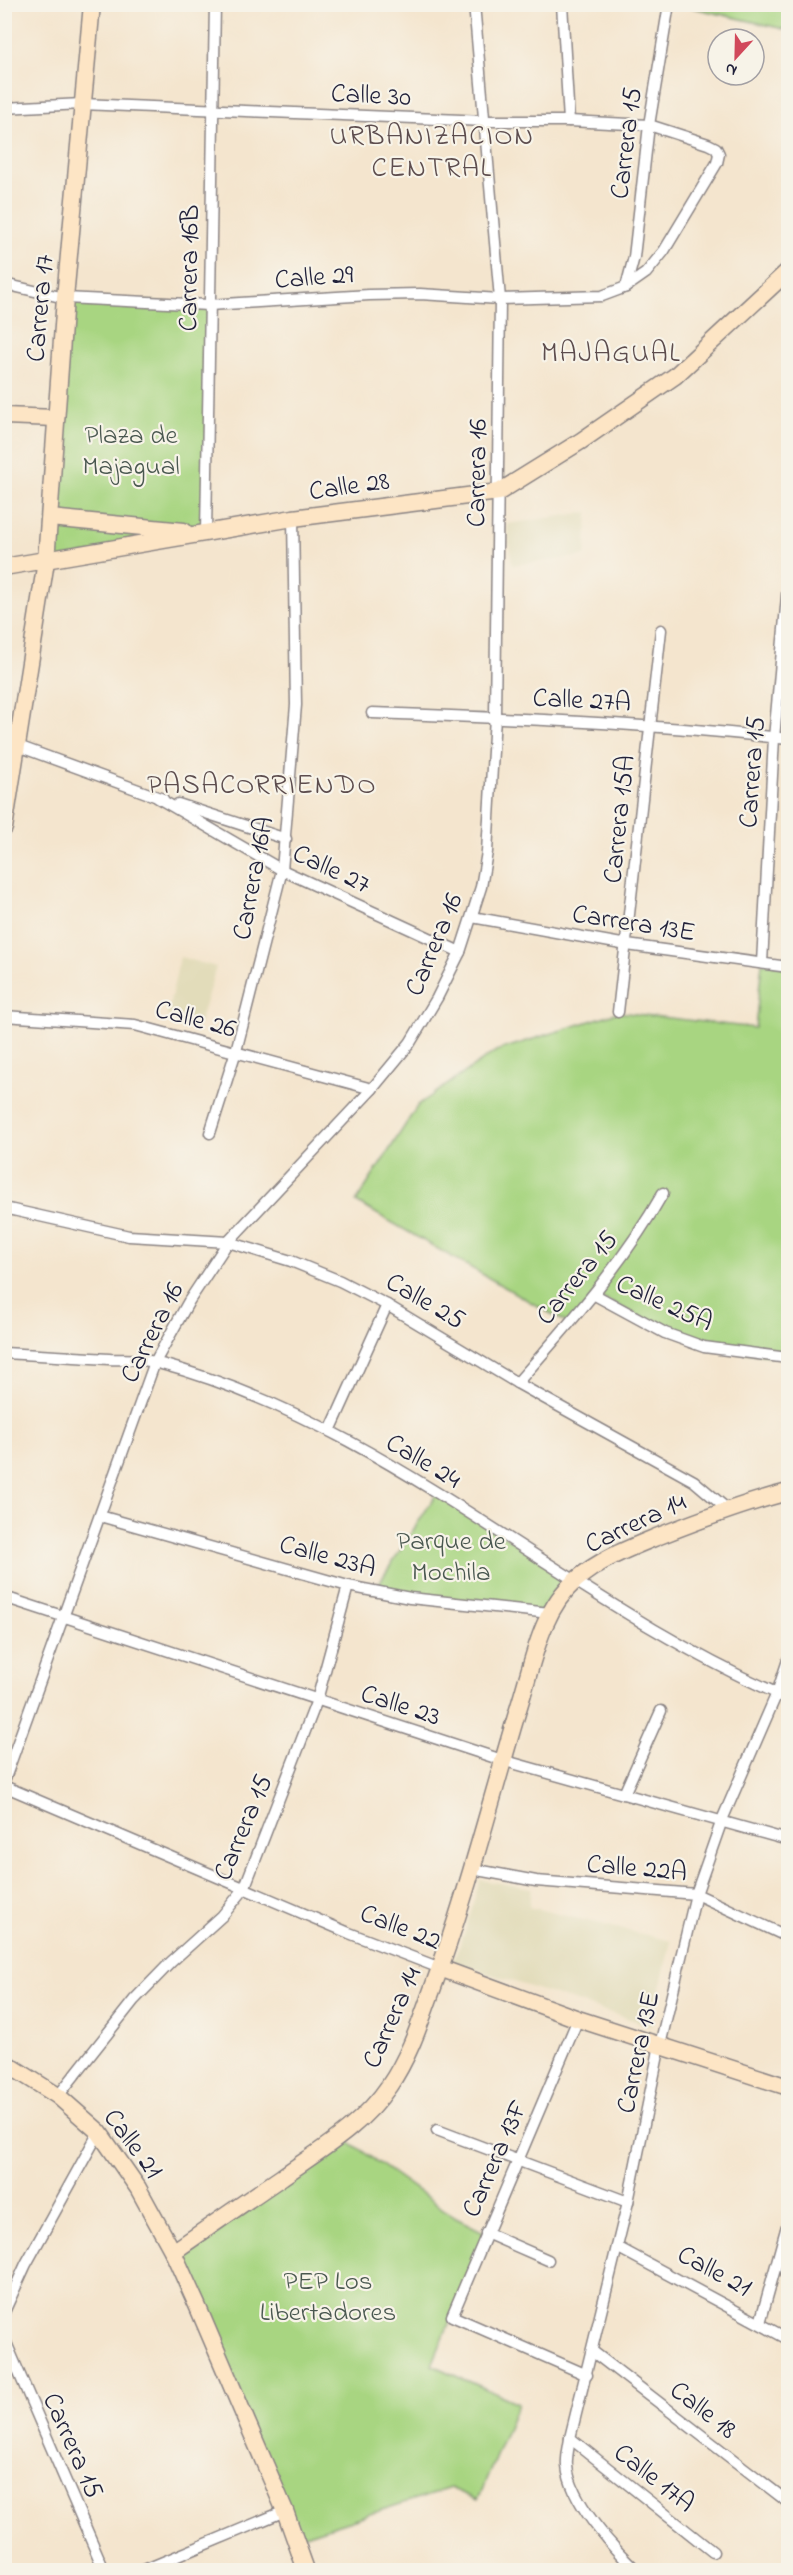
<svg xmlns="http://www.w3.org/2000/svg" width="793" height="2575" viewBox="0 0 793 2575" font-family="'Indie Flower',sans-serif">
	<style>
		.built { fill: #e2dcba }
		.green { fill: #a8d581; stroke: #657c5e; stroke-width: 1.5 }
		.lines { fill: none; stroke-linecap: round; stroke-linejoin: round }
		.street-casing { stroke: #8b8484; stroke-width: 13 }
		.secondary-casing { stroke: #8b8484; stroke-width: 19 }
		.street { stroke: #fff; stroke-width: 10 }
		.secondary { stroke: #fde5c5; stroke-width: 16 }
		.labels { text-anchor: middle; stroke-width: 4.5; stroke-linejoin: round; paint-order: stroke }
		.street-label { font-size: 27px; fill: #22223b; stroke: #f7f3e8 }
		.park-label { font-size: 27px; fill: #4a5850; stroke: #f7f3e8 }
		.neighbourhood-label { font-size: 28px; letter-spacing: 1.5px; fill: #5d4d4e; stroke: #f7f3e8 }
	</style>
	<rect width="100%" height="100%" fill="#f7f3e8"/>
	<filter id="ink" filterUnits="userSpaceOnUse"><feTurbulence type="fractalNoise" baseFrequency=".0167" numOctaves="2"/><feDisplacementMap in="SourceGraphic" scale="12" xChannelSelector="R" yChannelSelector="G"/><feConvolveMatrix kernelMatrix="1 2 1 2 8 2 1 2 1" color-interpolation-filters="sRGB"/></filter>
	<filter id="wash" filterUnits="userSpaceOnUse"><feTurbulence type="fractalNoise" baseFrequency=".008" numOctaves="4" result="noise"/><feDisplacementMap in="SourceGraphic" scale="24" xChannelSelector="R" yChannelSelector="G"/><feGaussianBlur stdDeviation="1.35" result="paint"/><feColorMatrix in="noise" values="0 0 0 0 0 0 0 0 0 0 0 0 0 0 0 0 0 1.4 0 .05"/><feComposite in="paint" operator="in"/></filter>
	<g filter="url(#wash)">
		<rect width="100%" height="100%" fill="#f4e5ce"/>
		<g class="built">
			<polygon points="588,512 585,556 512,565 507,524"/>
			<polygon points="180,957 216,967 199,1024 167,1016"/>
			<polygon points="480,1880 531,1888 529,1907 671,1941 651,2026 453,1962 465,1932"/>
		</g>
		<g class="green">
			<polygon points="681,5 788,5 788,30"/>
			<polygon points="65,298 209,305 206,533 46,561"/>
			<polygon points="762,963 788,967 788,1358 704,1347 595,1295 569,1324 356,1202 418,1105 496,1051 618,1012 755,1028"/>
			<polygon points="437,1493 575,1581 550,1613 374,1591"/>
			<polygon points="341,2136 456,2218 486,2233 432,2365 518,2403 478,2500 450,2488 295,2538 173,2252"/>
		</g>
	</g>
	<g filter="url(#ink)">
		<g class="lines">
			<g class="street-casing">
				<g id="street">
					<polyline points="562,4 569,121"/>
					<polyline points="4,108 82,104 485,121 569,121 649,125 708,144 716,148 719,154 717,163 664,251 646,273 626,287 602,296 500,299 420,294 369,295 209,305 65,298 4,284"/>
					<polyline points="626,287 634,257 649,125 669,4"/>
					<polyline points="206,533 215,4"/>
					<path d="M 372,713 C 511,718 650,723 788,739"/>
					<polyline points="18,746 163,799"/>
					<polyline points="158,798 282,870 460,952"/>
					<polyline points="178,804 286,839"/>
					<polyline points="472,917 627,945 788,967"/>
					<polyline points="762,963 774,738 788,585"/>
					<polyline points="618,1012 661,630"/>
					<polyline points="4,1016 135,1025 372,1089"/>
					<polyline points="210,1133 236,1051 282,870 296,705 293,518"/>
					<polyline points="4,1208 129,1236 228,1242 291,1261 340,1281 387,1305 517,1383 694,1481 727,1509"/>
					<polyline points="595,1295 665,1333 704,1347 788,1358"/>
					<path d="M 4,1353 C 39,1355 74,1357 109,1359 C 124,1360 143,1358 158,1363 C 392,1425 569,1605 788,1698"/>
					<path d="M 517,1383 C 570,1323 623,1264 663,1193"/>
					<polyline points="330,1431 387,1305"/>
					<polyline points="100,1516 348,1586 410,1598 550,1613"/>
					<polyline points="4,1597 502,1760 788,1840"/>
					<polyline points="4,1781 155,1362 189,1301 228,1242 372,1089 410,1043 437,998 460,952 481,887 487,852 495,717 500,299 474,4"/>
					<polyline points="4,1786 349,1933 440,1968"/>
					<polyline points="624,1794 661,1711"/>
					<polyline points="472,1869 536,1881 696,1894 788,1937"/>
					<polyline points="578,2019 452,2316 587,2375"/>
					<polyline points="58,2096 134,2000 171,1962 222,1916 244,1889 317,1700 348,1586"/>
					<polyline points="437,2130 628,2202"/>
					<polyline points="486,2233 548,2260"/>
					<polyline points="617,2247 788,2339"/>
					<polyline points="4,2312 26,2264 99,2132"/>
					<polyline points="760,2323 788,2222"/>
					<polyline points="4,2338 104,2570"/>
					<polyline points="592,2351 788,2502"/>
					<polyline points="570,2438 713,2552"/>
					<polyline points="144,2570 285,2511"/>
					<path d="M 636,2570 C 612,2547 570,2501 567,2466 C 566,2457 569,2447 570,2438 L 628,2202 L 660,2045 L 696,1894 L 722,1820 L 777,1693 L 788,1660"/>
				</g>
			</g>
			<g class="secondary-casing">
				<g id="secondary">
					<polyline points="4,416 56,418"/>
					<polyline points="50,518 184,531"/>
					<polyline points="4,567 293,518 499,492 581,441 675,376 788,271"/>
					<polyline points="4,828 46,561 65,298 92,4"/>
					<polyline points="440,1968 578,2019 788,2087"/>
					<polyline points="4,2062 58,2096 99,2132 138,2188 173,2252 197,2305 285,2511 306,2570"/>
					<path d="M 173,2252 C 209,2227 245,2202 282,2177 C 320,2150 362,2126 389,2086 C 409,2057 420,2023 432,1990 C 467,1896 491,1799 520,1703 C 533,1662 541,1610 576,1580 C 600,1559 630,1548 659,1536 C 702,1519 744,1503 788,1492"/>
				</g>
			</g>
			<use href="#street" class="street"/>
			<use href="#secondary" class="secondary"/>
		</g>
	</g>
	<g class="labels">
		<g class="street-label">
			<text transform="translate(371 94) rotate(3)" y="9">Calle 30</text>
			<text transform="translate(625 143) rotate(-83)" y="9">Carrera 15</text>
			<text transform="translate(188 268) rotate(-89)" y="9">Carrera 16B</text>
			<text transform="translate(314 276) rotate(-4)" y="9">Calle 29</text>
			<text transform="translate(39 308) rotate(-85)" y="9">Carrera 17</text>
			<text transform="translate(476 473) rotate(-89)" y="9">Carrera 16</text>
			<text transform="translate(349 485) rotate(-8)" y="9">Calle 28</text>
			<text transform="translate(582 699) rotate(3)" y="9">Calle 27A</text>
			<text transform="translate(751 772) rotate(-86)" y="9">Carrera 15</text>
			<text transform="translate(618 819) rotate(-84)" y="9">Carrera 15A</text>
			<text transform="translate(332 868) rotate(25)" y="9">Calle 27</text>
			<text transform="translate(252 878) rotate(-79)" y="9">Carrera 16A</text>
			<text transform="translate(634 922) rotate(9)" y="9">Carrera 13E</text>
			<text transform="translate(433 944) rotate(-67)" y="9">Carrera 16</text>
			<text transform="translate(196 1018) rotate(15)" y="9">Calle 26</text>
			<text transform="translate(576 1277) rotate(-51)" y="9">Carrera 15</text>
			<text transform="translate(426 1300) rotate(30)" y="9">Calle 25</text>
			<text transform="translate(665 1302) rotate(24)" y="9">Calle 25A</text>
			<text transform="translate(151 1332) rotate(-63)" y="9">Carrera 16</text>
			<text transform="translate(424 1460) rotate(31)" y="9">Calle 24</text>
			<text transform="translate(635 1522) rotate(-25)" y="9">Carrera 14</text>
			<text transform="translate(328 1555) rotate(15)" y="9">Calle 23A</text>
			<text transform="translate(401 1704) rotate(18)" y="9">Calle 23</text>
			<text transform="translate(242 1827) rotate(-67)" y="9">Carrera 15</text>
			<text transform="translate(637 1867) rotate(5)" y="9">Calle 22A</text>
			<text transform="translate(401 1926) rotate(21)" y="9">Calle 22</text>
			<text transform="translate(391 2017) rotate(-66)" y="9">Carrera 14</text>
			<text transform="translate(637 2052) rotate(-78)" y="9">Carrera 13E</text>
			<text transform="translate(134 2143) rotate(53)" y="9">Calle 21</text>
			<text transform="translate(494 2158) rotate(-66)" y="9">Carrera 13F</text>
			<text transform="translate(715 2270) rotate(28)" y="9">Calle 21</text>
			<text transform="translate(704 2409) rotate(38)" y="9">Calle 18</text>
			<text transform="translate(74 2445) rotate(66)" y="9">Carrera 15</text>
			<text transform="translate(655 2477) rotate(38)" y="9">Calle 17A</text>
		</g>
		<g class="park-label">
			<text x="131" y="443">Plaza de<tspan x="131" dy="31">Majagual</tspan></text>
			<text x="451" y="1549">Parque de<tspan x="451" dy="31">Mochila</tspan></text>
			<text x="328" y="2289">PEP Los<tspan x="328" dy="31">Libertadores</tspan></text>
		</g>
		<g class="neighbourhood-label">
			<text x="432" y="144">URBANIZACION<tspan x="432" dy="32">CENTRAL</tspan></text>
			<text x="611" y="361">MAJAGUAL</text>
			<text x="262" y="793">PASACORRIENDO</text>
		</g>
	</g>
	<rect width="793" height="2575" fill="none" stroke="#f7f3e8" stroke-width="24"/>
	<g transform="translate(736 57) rotate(202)"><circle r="28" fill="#f7f3e8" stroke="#a29fa3" stroke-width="1.5"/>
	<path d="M0-4.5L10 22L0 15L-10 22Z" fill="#d1495b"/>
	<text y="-9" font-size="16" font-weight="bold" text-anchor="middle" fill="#22223b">N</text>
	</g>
</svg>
